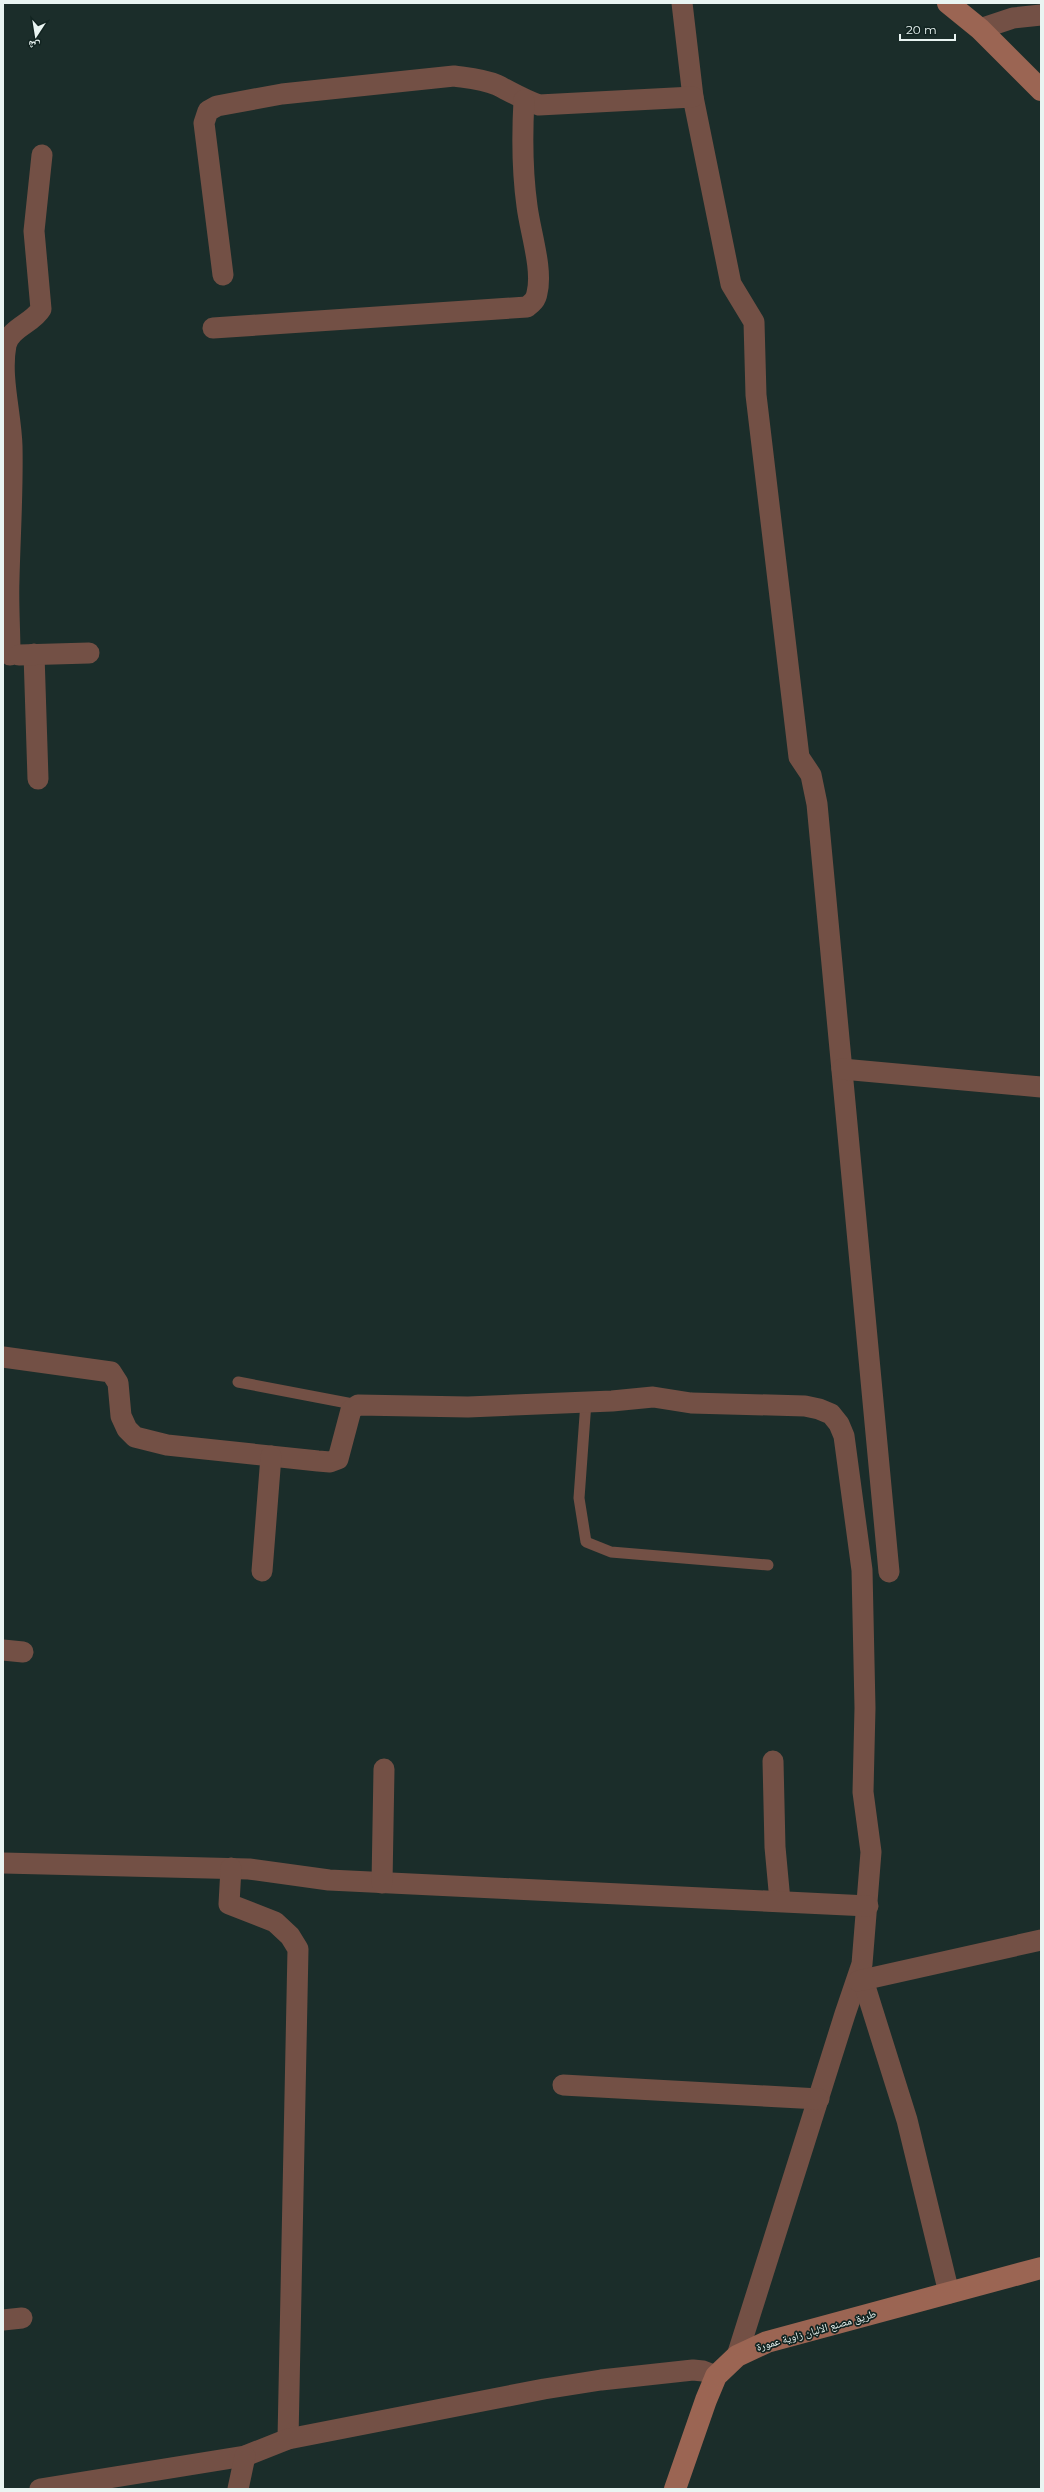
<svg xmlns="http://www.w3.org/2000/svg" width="1044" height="2492" viewBox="0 0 1044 2492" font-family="Montserrat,'Noto Naskh Arabic',sans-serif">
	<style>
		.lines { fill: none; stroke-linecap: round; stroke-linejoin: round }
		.service { stroke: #735045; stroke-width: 11 }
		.minor { stroke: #735045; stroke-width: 21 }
		.secondary { stroke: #9b6553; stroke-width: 22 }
		.labels { text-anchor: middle; stroke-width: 3.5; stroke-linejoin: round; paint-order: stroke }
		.street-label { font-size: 11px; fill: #e9f4f2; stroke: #122421 }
	</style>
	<rect width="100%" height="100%" fill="#1b2d2a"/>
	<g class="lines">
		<g class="service">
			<polyline points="238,1382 358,1405"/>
			<polyline points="586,1402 579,1498 586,1542 611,1552 768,1565"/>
		</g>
		<g class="minor">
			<polyline points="682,3 693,97 731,284 754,322 756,395 799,757 811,775 817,804 889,1572"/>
			<polyline points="980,29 1013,18 1041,15"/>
			<path d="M 223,275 L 204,123 L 208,111 L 217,106 L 282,94 L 454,76 C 468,78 483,79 497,85 C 511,92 524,100 539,105 L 693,97"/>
			<path d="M 213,328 L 527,307 C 532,303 536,300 537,293 C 543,269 530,231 527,206 C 522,170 522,136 524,100"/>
			<polyline points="34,654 38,779"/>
			<path d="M 10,655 C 10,630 8,604 9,579 C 10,535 13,490 12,446 C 11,413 0,377 6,345 C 10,328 33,323 41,309 L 34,231 L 42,155"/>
			<polyline points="19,655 89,653"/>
			<polyline points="842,1069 1041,1087"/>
			<polyline points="3,1357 111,1372 118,1383 121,1416 127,1429 135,1437 167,1445 318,1461 330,1462 338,1459 351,1410 358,1405 468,1407 612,1401 653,1397 691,1403 805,1406 819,1409 831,1414 839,1424 844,1436 862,1570 865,1708 863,1792 871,1852 862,1964 845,2014 737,2356"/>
			<polyline points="262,1571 271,1456"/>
			<polyline points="3,1650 23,1652"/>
			<polyline points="773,1761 775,1847 780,1901"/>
			<polyline points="3,1863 249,1869 329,1880 868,1906"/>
			<polyline points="231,1868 229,1904 275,1922 290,1936 298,1949 288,2439"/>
			<polyline points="382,1883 384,1769"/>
			<polyline points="863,1980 907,2120 949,2293"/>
			<polyline points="858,1981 1041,1940"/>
			<polyline points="563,2085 819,2099"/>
			<polyline points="3,2320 22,2318"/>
			<polyline points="40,2489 245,2456 288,2439 544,2389 601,2380 693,2370 703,2371 716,2376"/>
			<polyline points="238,2489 245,2456"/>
		</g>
		<g class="secondary">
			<polyline points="948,3 980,29 1041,90"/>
			<polyline points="675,2489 706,2400 716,2376 737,2356 767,2342 1041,2268"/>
		</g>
	</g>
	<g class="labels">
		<g class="street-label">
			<text transform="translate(816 2330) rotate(-16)" y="4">طريق مصنع الالبان زاوية عمورة</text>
		</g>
	</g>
	<rect width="1044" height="2492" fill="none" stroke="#e9f4f2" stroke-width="8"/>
	<g transform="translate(36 36) rotate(192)" stroke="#122421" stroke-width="3" paint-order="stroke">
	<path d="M0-3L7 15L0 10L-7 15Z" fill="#e9f4f2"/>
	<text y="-6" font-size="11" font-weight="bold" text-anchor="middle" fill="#e9f4f2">ش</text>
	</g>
	<path d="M900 34v6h55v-6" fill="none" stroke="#e9f4f2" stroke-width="2"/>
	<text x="906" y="34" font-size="12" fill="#e9f4f2" stroke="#122421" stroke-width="3" paint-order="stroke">20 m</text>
</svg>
